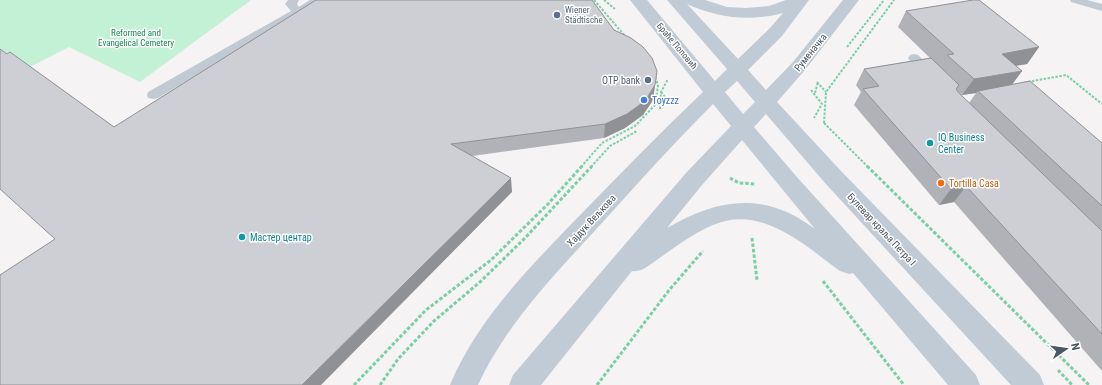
<svg xmlns="http://www.w3.org/2000/svg" width="1102" height="385" viewBox="0 0 1102 385" font-family="'Roboto Condensed',sans-serif">
	<style>
		.green { fill: #c3f1d5 }
		.lines { fill: none; stroke-linecap: round; stroke-linejoin: round }
		.path-far1 { stroke: #7ad0a6; stroke-width: 2; stroke-dasharray: 2.5 1.5; stroke-linecap: butt }
		.path { stroke: #7ad0a6; stroke-width: 3; stroke-dasharray: 3.5 2; stroke-linecap: butt }
		.lane { fill: #c1cad2; fill-rule: evenodd }
		.secondary { fill: #c1cbd6; fill-rule: evenodd }
		.wall { fill: #b0b2b7; fill-rule: evenodd }
		.shaded-wall { fill: #909195 }
		.building { fill: #cdcfd5; stroke: #909195 }
		.service-dot { fill: #5c6f8a; stroke: #fff; stroke-width: 1.5 }
		.shop-dot { fill: #3f7fe0; stroke: #fff; stroke-width: 1.5 }
		.culture-dot { fill: #0f9aa8; stroke: #fff; stroke-width: 1.5 }
		.food-dot { fill: #e8710a; stroke: #fff; stroke-width: 1.5 }
		.labels { text-anchor: middle; stroke-width: 3; stroke-linejoin: round; paint-order: stroke }
		.far-service-label { font-size: 9px; fill: #4e5e75; stroke: #fff; text-anchor: start }
		.far-park-label { font-size: 9px; fill: #17864f; stroke: #fff }
		.far-street-label { font-size: 9px; fill: #4a5661; stroke: #fff }
		.street-label { font-size: 10px; fill: #4a5661; stroke: #fff }
		.service-label { font-size: 10px; fill: #4e5e75; stroke: #fff; text-anchor: end }
		.shop-label { font-size: 10px; fill: #366cbe; stroke: #fff; text-anchor: start }
		.culture-label { font-size: 10px; fill: #0d838f; stroke: #fff; text-anchor: start }
		.food-label { font-size: 10px; fill: #c56008; stroke: #fff; text-anchor: start }
	</style>
	<rect width="100%" height="100%" fill="#f5f3f3"/>
	<polygon class="green" points="0,0 251,0 140,82 69,47 26,69 0,53"/>
	<g class="lines">
		<g class="path-far1">
			<polyline points="594,0 625,36"/>
			<polyline points="604,0 615,9"/>
			<polyline points="847,47 884,0"/>
			<polyline points="817,82 826,92"/>
			<polyline points="1022,85 1022,83 1066,75 1102,104"/>
			<polyline points="811,90 822,104 814,118"/>
			<polyline points="661,92 669,102"/>
			<polyline points="815,93 818,82"/>
			<polyline points="660,109 661,92 668,79"/>
			<polyline points="824,123 868,167"/>
			<polyline points="824,123 826,92 894,0"/>
			<polyline points="581,167 602,143 635,126 655,105 658,86 655,76"/>
			<polyline points="591,167 610,146 637,131"/>
		</g>
		<g class="path">
			<polyline points="867,166 1089,385"/>
			<polyline points="730,178 739,183 756,184"/>
			<polyline points="752,238 757,280"/>
			<polyline points="823,281 904,385"/>
			<polyline points="1058,370 1072,385"/>
			<polyline points="354,385 426,310 491,260 548,204 582,166"/>
			<polyline points="380,385 398,359 434,321 480,282 525,238 592,166"/>
			<polyline points="597,385 670,289 703,251"/>
		</g>
		<g class="lane">
			<polygon points="288,0 299,0 297,4 299,7 310,0 323,0 158,98 153,99 148,98 147,95 148,92 291,11 285,4"/>
			<polygon points="1070,0 1087,0 1102,4 1102,11 1071,2"/>
			<polygon points="914,54 918,55 935,71 937,74 935,77 927,77 910,61 908,58 910,55"/>
		</g>
		<path class="secondary" d="M 630,0 L 647,0 L 715,81 L 727,69 L 667,0 L 705,0 L 727,7 L 746,8 L 769,6 L 786,0 L 809,0 L 782,36 L 748,70 L 766,90 L 793,62 L 843,0 L 859,0 L 805,70 L 777,102 L 841,171 L 1040,375 L 1044,385 L 1011,385 L 825,183 L 766,114 L 754,127 L 796,176 L 976,375 L 980,385 L 948,385 L 853,273 L 849,274 L 840,271 C 804,245 761,204 713,225 C 694,233 678,245 661,257 C 653,262 642,273 632,271 L 541,385 L 509,385 L 513,375 L 686,173 L 731,126 L 713,104 C 674,143 638,183 601,224 C 556,273 506,324 478,385 L 450,385 C 479,316 534,263 585,210 C 624,170 663,130 703,92 ZM 687,4 C 718,18 750,22 783,13 L 770,28 L 738,59 ZM 737,81 L 755,102 L 743,114 L 725,92 ZM 742,140 L 815,229 C 765,191 718,198 667,228 L 702,185 Z"/>
	</g>
	<g class="wall">
		<path d="M 906,11 L 1039,47 L 1027,64 L 1015,66 L 1022,71 L 1012,85 L 1102,143 L 1102,371 L 954,202 L 939,205 L 854,105 L 861,92 L 856,85 L 864,69 L 930,58 L 898,27 ZM 958,91 L 962,95 L 976,93 L 969,103 Z"/>
		<polygon points="614,30 655,85 653,100 643,115 625,128 604,138 472,156 512,192 55,239 7,54 114,127"/>
	</g>
	<g class="shaded-wall">
		<polygon points="1039,47 1027,64 990,70 1002,54"/>
		<polygon points="1022,71 1010,87 978,91 976,93 962,95 974,79"/>
		<polygon points="655,85 653,100 643,115 625,128 604,138 605,124"/>
		<polygon points="511,178 512,192 321,385 302,385"/>
		<polygon points="966,186 954,202 939,205 951,189"/>
	</g>
	<g class="building">
		<polygon points="316,0 592,0 614,30 631,38 643,47 652,58 657,71 655,85 645,101 627,114 605,124 451,144 511,178 302,385 0,385 0,275 55,239 0,189 0,49 7,54 10,52 114,127"/>
		<polygon points="973,0 979,0 1039,47 1002,54 1022,71 974,79 947,55 954,54 906,11"/>
		<polygon points="931,58 959,85 956,89 959,93 1102,231 1102,334 966,186 951,189 863,89 879,86 864,69"/>
		<polygon points="1030,81 1102,143 1102,206 978,91"/>
	</g>
	<g class="service-dot">
		<circle cx="557" cy="15" r="4"/>
		<circle cx="648" cy="80" r="4"/>
	</g>
	<circle class="shop-dot" cx="644" cy="100" r="4"/>
	<g class="culture-dot">
		<circle cx="930" cy="143" r="4"/>
		<circle cx="242" cy="237" r="4"/>
	</g>
	<circle class="food-dot" cx="941" cy="183" r="4"/>
	<g class="labels">
		<g class="far-service-label">
			<text x="565" y="13">Wiener<tspan x="565" dy="10">Städtische</tspan></text>
		</g>
		<g class="far-park-label">
			<text x="136" y="36">Reformed and<tspan x="136" dy="10">Evangelical Cemetery</tspan></text>
		</g>
		<g class="far-street-label">
			<text transform="translate(677 46) rotate(50)" y="3">Браће Поповић</text>
		</g>
		<g class="street-label">
			<text transform="translate(810 52) rotate(-51)" y="4">Руменачка</text>
			<text transform="translate(591 220) rotate(-47)" y="4">Хајдук Вељкова</text>
			<text transform="translate(882 229) rotate(47)" y="4">Булевар краља Петра I</text>
		</g>
		<g class="service-label">
			<text x="640" y="84">OTP bank</text>
		</g>
		<g class="shop-label">
			<text x="652" y="104">Toyzzz</text>
		</g>
		<g class="culture-label">
			<text x="938" y="141">IQ Business<tspan x="938" dy="12">Center</tspan></text>
			<text x="250" y="241">Мастер центар</text>
		</g>
		<g class="food-label">
			<text x="949" y="187">Tortilla Casa</text>
		</g>
	</g>
	<g transform="translate(1066 349) rotate(77)" stroke="#ffffff" stroke-width="3" paint-order="stroke">
	<path d="M0-3L7 15L0 10L-7 15Z" fill="#4a5661"/>
	<text y="-6" font-size="11" font-weight="bold" text-anchor="middle" fill="#4a5661">N</text>
	</g>
</svg>
